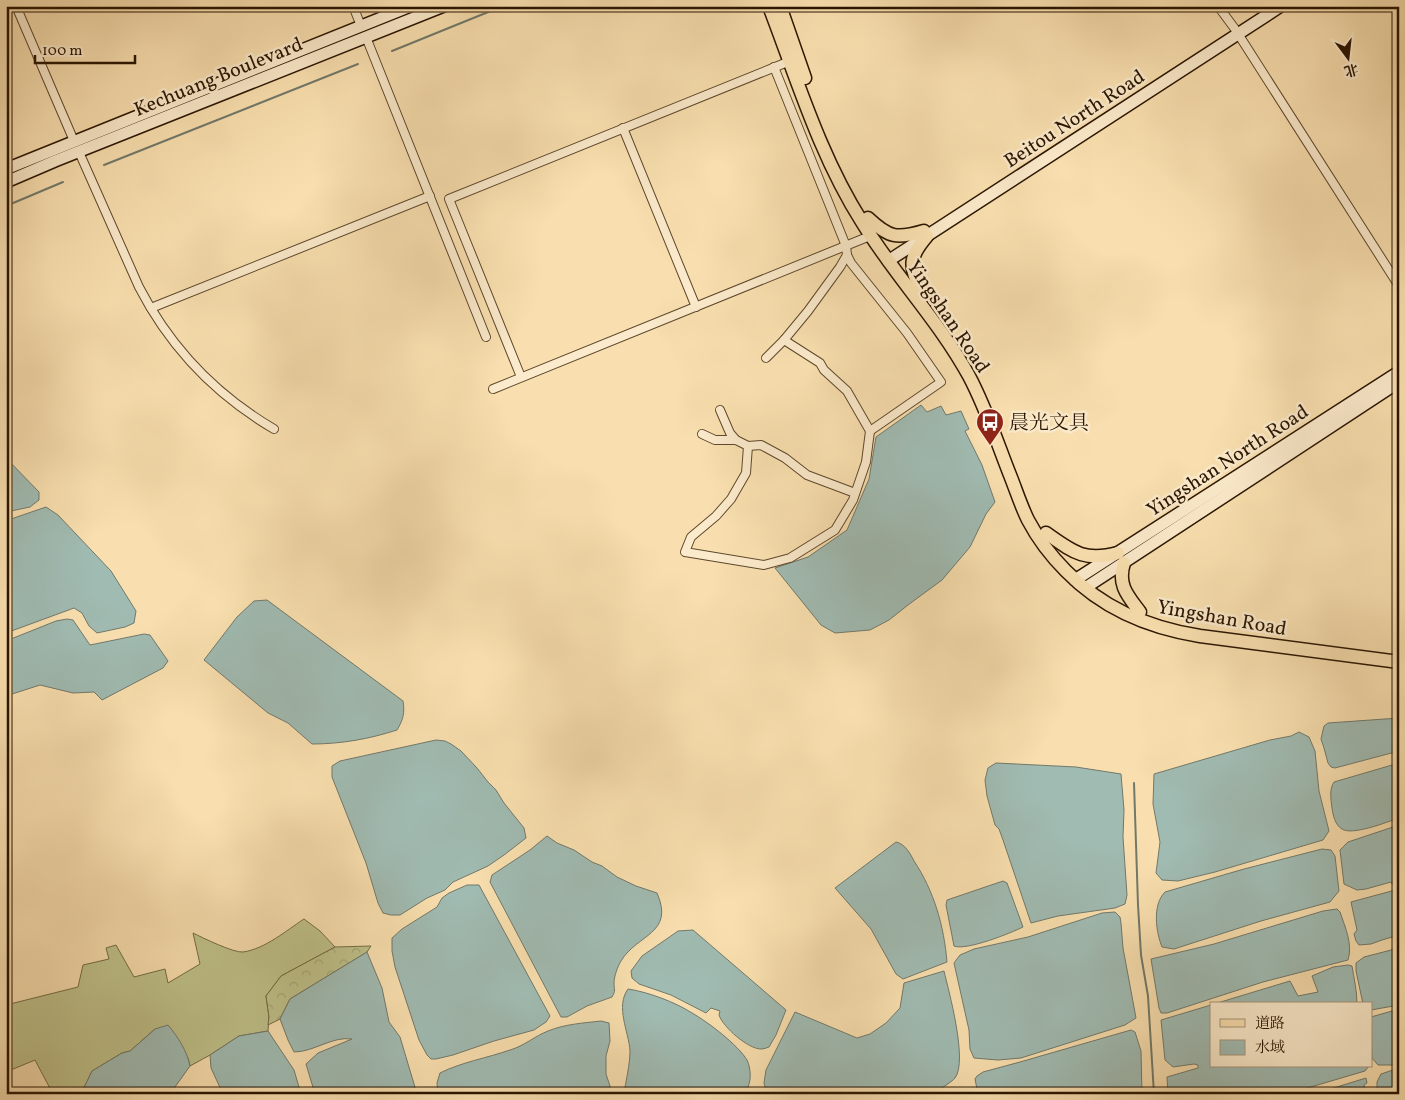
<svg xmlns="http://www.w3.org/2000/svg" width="1405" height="1100" viewBox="0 0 1405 1100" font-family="Vollkorn,'Noto Serif SC',serif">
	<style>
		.grass { fill: #bfc18a; stroke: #746b45 }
		.forest { fill: url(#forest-crowns); stroke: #746b45 }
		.water { fill: #a0bbb2; stroke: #71796b }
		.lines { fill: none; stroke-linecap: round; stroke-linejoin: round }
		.stream { stroke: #71796b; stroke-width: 2 }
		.street-casing { stroke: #5e482c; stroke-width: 10 }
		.secondary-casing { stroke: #2a1500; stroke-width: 14 }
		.primary-casing { stroke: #2a1500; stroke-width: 15 }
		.street { stroke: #fbeacb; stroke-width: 8 }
		.secondary { stroke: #fbeacb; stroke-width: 11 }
		.primary { stroke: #f9dfaf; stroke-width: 12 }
		.labels { text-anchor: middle; stroke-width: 5; stroke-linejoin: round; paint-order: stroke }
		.street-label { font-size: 20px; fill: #2a1500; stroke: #fbeacb }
		.poi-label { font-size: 20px; fill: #2a1500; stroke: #fbeacb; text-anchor: start }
	</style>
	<defs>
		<pattern id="forest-crowns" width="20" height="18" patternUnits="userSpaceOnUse" patternTransform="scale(1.25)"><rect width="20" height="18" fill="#bfc18a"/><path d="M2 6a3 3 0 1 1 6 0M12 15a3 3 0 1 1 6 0" fill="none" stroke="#a4a575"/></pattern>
	</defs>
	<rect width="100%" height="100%" fill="#f9dfaf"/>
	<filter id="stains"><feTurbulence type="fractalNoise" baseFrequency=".004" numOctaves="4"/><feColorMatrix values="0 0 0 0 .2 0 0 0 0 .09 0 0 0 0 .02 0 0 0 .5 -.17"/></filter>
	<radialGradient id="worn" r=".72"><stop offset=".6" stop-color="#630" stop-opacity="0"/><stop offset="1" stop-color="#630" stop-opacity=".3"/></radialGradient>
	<path class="grass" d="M 304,919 L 320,931 L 335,947 L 281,976 L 266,996 L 269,1017 L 268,1031 L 239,1036 L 210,1055 L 190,1066 L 188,1058 L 155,1029 L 130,1051 L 122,1053 L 92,1071 L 81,1094 L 53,1094 L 35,1060 L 6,1072 L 6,1005 L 78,987 L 83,965 L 109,959 L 106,948 L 116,945 L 134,977 L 165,969 L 168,983 L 200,964 L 193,933 C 203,938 234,953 243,952 C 265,949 287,930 304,919 Z"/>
	<polygon class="forest" points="371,946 367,952 290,999 280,1019 268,1025 269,1017 266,996 281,976 335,947"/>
	<g class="water">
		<polygon points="921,405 927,412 941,406 946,415 961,411 969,429 965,431 982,465 995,502 986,514 970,547 942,580 908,605 889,620 870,630 835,633 821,625 775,568 808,557 847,530 869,479 876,437"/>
		<polygon points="6,458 39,492 39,500 30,507 6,512"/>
		<polygon points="46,507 58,515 111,571 136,611 134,623 125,627 97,633 89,626 82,613 74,608 6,633 6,523 11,519"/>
		<path d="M 267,600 L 403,701 C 405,713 403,720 397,730 C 369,739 341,744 312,744 L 288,723 L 268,713 L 204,660 L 237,617 L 254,601 Z"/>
		<polygon points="67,619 73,620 90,645 144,634 150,635 168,661 163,668 102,700 94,692 73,693 40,685 6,696 6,641 56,621"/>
		<polygon points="1399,718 1399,751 1335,768 1331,767 1328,763 1324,748 1321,739 1324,726 1328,723"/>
		<polygon points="1299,732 1309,737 1315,751 1319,791 1329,831 1323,840 1215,872 1178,881 1162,880 1156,873 1160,842 1153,804 1154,774 1270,740 1291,736"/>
		<polygon points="436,740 445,741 451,744 461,751 477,768 488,782 496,790 504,803 524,828 526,838 504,855 488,866 453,882 445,890 427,898 400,915 391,915 383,913 378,903 366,863 332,777 332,766 340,761"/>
		<polygon points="996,763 1076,767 1121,774 1124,810 1123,837 1127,895 1125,904 1115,908 1058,916 1031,923 1003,840 999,829 995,825 987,796 985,780 988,768"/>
		<path d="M 1399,763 L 1399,818 C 1387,822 1352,836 1342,829 C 1335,825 1333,815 1332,808 C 1331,800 1329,789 1334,782 Z"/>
		<polygon points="1399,825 1399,882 1392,884 1391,882 1366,889 1357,890 1344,884 1340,850 1348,842"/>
		<path d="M 547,836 L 557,843 L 574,850 L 592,862 L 602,866 L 617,877 L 636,886 L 657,893 C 675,934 637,934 621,961 C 618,966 614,976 614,983 C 614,990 616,990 612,997 L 587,1006 L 567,1017 L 561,1017 L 490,882 L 492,875 L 530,850 Z"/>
		<path d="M 896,842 C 905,844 910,853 914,861 C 934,891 944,926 947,962 L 903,979 L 896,974 L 871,929 L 835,888 Z"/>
		<path d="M 1322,849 L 1331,850 L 1335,856 L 1339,891 L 1330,902 L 1261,921 L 1174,949 L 1162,947 C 1156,932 1152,905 1165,892 L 1244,869 Z"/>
		<path d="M 1003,881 L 1007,883 L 1023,927 C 1011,933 966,951 954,946 L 946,905 L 947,900 Z"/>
		<polygon points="467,885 479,885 550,1016 546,1022 534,1030 494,1041 453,1055 436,1059 431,1059 427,1055 419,1040 395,967 392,951 392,938 402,929 437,907 442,898 449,893"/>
		<polygon points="1399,889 1399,935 1382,940 1371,944 1359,945 1356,941 1354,934 1357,930 1351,902"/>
		<path d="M 1337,909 L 1340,912 C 1345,927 1353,944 1348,960 L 1263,982 L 1167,1013 L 1161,1013 L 1159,1008 L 1151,959 L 1214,944 L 1323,911 Z"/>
		<polygon points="1115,912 1120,917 1121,923 1123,948 1136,1018 1125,1025 1021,1058 998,1060 974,1058 970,1049 969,1030 954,963 960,955 974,949 1028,937 1102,913"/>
		<path d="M 693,930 L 786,1010 L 776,1035 L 769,1047 C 766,1048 764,1049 761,1049 C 748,1049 723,1027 719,1015 L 720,1011 L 711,1008 L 706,1013 L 671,995 L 639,984 L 632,978 L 631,971 L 642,956 L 678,931 Z"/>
		<polygon points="1399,948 1399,1005 1371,1010 1371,1004 1363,1004 1356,971 1356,963 1364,957"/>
		<path d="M 367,952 L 382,988 L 389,1022 L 400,1037 L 417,1094 L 315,1094 L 306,1064 L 318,1053 L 352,1039 C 332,1036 314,1052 294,1052 L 288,1040 L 280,1019 L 290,999 Z"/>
		<path d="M 1348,965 L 1352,966 C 1354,979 1357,990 1357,1004 L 1214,1004 L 1290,981 L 1298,996 L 1318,992 L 1312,976 L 1333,967 Z"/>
		<path d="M 944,971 C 949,992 968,1061 955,1078 C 952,1082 938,1090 933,1094 L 767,1094 L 764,1083 L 766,1070 L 795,1012 L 857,1038 L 870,1034 L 886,1023 L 900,1008 L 904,983 Z"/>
		<path d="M 628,989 C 648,992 675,1002 692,1013 C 708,1022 738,1045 747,1060 C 751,1068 752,1083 746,1090 C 744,1091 741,1092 739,1094 L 624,1094 C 626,1080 630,1064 630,1051 C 629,1032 615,1007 628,989 Z"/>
		<polygon points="1211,1005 1211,1066 1369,1066 1365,1071 1287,1094 1168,1094 1167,1077 1198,1068 1198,1065 1194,1064 1173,1067 1165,1060 1161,1020"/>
		<polygon points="1399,1009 1399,1063 1392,1065 1378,1065 1372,1058 1371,1017"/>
		<path d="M 601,1021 L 609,1023 L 610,1041 L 606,1056 L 606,1074 L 610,1086 L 610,1094 L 438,1094 L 437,1083 L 440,1073 C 462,1062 487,1058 510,1050 C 524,1046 535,1036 548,1031 C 565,1024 584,1023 601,1021 Z"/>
		<path d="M 168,1025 C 178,1037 187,1051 190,1066 L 170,1094 L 81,1094 L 92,1071 L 122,1053 L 130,1051 L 155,1029 Z"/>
		<polygon points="1131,1030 1135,1032 1141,1051 1142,1094 978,1094 975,1079 977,1076 983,1072 1020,1062"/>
		<polygon points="268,1031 294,1070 301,1094 223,1094 211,1068 210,1055 239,1036"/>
		<polygon points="1399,1068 1399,1094 1377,1094 1377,1082 1381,1074"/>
		<polygon points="1366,1078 1367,1083 1364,1085 1365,1094 1314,1094"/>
	</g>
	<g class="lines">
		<g class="stream">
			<polyline points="392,51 503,6"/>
			<polyline points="104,165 358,64"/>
			<polyline points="6,206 63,182"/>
			<polyline points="1134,783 1138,905 1141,955 1148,996 1154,1094"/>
		</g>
		<g class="street-casing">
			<g id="street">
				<polyline points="16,6 74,141"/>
				<polyline points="353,6 361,26"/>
				<polyline points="1218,6 1235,29 1399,286"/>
				<polyline points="366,37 486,337"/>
				<polyline points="623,128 696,307"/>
				<path d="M 79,152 L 139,287 C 170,347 216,395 274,429"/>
				<polyline points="847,255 851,263 907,333 941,382 870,431"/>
				<polyline points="151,308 430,196"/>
				<polyline points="766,358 784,340 808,311 840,267 847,255 846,246 774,67"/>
				<polyline points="521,377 449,199 790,61"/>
				<polyline points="493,389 870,236"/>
				<polyline points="720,410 730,433 736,440"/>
				<polyline points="702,434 715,440 736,440 748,446 746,473 731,499 716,516 691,537 685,552 764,565 790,558 835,530 853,500 866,462 870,431 847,391 824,370 820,363 784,340"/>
				<polyline points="748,446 761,445 785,458 807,475 855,493"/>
			</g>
		</g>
		<g class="secondary-casing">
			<g id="secondary">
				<polyline points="6,169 411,6"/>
				<polyline points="6,182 55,161 444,6"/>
				<polyline points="888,261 1281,6"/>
				<polyline points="1075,580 1399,372"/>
				<polyline points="1085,588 1399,382"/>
			</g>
		</g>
		<g class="primary-casing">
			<g id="primary">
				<path d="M 769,6 C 797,79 820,156 862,222 C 895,276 939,321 969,376 C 986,408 997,442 1010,475 C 1016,490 1021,506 1028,520 C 1038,539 1051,556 1066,571 C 1102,608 1149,628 1200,636 L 1399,662"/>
				<polyline points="780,6 805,78"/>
				<path d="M 868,218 C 889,238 897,239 924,231"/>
				<path d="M 922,292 C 909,266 908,258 927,236"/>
				<path d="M 1046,533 C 1073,552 1084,562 1118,553"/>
				<path d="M 1124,563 C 1117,585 1128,596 1140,612"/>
			</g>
		</g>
		<use href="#street" class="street"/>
		<use href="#secondary" class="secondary"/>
		<use href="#primary" class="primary"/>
	</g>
	<defs>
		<g id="bus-pin" transform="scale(1.4375)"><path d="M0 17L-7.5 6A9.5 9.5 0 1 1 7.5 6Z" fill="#8f2418" stroke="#fbeacb"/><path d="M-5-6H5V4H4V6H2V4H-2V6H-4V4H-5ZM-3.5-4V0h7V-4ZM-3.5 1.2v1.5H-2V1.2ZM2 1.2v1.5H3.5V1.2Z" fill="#fff"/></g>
	</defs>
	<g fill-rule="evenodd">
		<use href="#bus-pin" x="990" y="422"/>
	</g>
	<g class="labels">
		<g class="street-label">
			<text transform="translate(218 76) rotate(-22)" y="7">Kechuang Boulevard</text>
			<text transform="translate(1074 118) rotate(-33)" y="7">Beitou North Road</text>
			<text transform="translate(949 316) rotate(56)" y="7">Yingshan Road</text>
			<text transform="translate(1227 460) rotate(-33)" y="7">Yingshan North Road</text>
			<text transform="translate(1222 617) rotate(10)" y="7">Yingshan Road</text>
		</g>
		<g class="poi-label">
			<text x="1009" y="429">晨光文具</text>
		</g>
	</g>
	<rect width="1405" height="1100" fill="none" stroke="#f9dfaf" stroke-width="25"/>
	<rect x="8" y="8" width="1390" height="1085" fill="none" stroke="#2a1500" stroke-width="2.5"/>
	<rect x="12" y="12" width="1380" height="1075" fill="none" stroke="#2a1500"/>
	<rect x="1210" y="1002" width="162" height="65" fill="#fbeacb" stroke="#a7957a"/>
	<rect x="1220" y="1019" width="25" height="8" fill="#f9dfaf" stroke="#a7957a"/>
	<text x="1255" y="1028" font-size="15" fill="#2a1500">道路</text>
	<rect x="1220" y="1040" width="25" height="15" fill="#a0bbb2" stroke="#a7957a"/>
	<text x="1255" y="1052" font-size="15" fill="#2a1500">水域</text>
	<g transform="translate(1348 58) rotate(165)" stroke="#fbeacb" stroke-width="4" paint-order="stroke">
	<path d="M0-4L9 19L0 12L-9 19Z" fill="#2a1500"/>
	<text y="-8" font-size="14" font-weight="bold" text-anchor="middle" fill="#2a1500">北</text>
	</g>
	<path d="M35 55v8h100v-8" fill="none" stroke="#2a1500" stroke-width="2.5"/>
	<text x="42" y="55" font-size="15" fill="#2a1500" stroke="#fbeacb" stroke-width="4" paint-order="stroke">100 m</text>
	<rect width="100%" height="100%" filter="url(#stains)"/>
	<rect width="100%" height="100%" fill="url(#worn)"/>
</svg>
